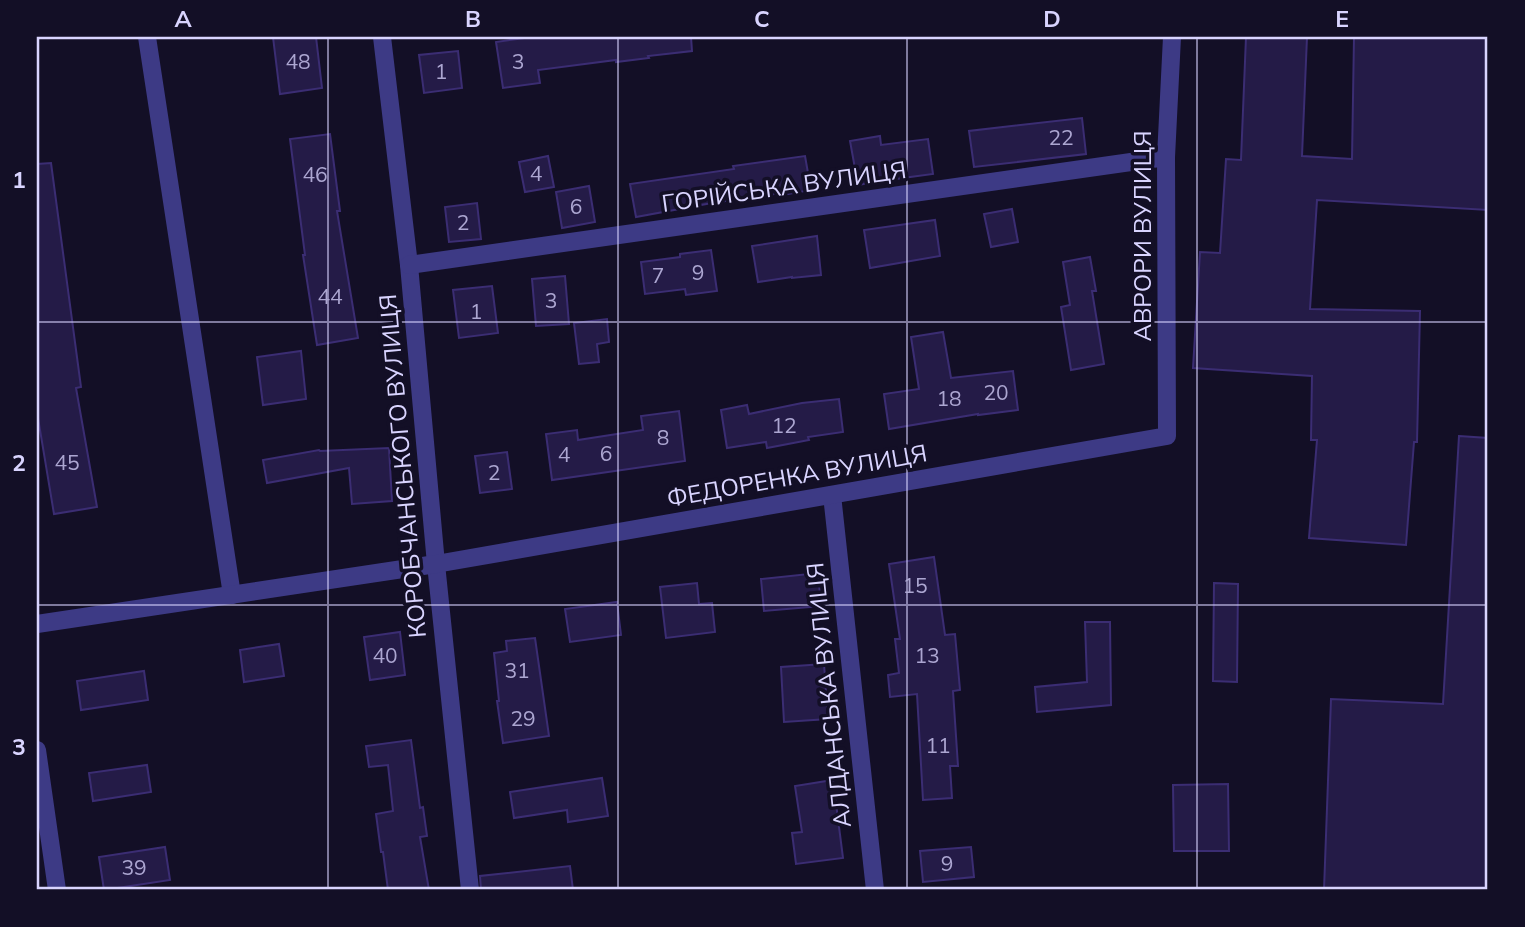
<svg xmlns="http://www.w3.org/2000/svg" width="1525" height="927" viewBox="0 0 1525 927" font-family="Mulish,sans-serif">
	<style>
		.building { fill: #241b47; stroke: #3b2d73; stroke-width: 2 }
		.lines { fill: none; stroke-linecap: round; stroke-linejoin: round }
		.minor { stroke: #3d3a85; stroke-width: 18 }
		.grid { fill: none; stroke: #d9d4ff; stroke-width: 2; stroke-opacity: 0.55 }
		.labels { text-anchor: middle; stroke-width: 7; stroke-linejoin: round; paint-order: stroke }
		.number-label { font-size: 21px; fill: #aca6d1 }
		.street-label { font-size: 24px; fill: #d9d4ff; stroke: #130f26 }
		.neatline { fill: none; stroke: #d9d4ff; stroke-width: 2.5 }
		.grid-label { font-size: 23px; text-anchor: middle; font-weight: bold; fill: #d9d4ff }
	</style>
	<rect width="100%" height="100%" fill="#130f26"/>
	<g class="building">
		<polygon points="273,37 316,37 322,88 280,94"/>
		<polygon points="532,37 691,37 692,51 648,56 649,58 616,62 616,60 538,70 540,83 503,88 496,42"/>
		<polygon points="1246,37 1307,37 1302,156 1352,159 1354,37 1488,37 1488,210 1317,200 1310,309 1420,311 1417,442 1414,442 1406,545 1309,538 1317,440 1311,440 1312,376 1193,368 1200,252 1220,253 1226,159 1241,160"/>
		<polygon points="458,51 462,88 424,93 419,55"/>
		<polygon points="1082,118 1086,154 974,167 969,131"/>
		<polygon points="330,134 340,211 337,211 358,338 317,345 303,255 305,255 290,139"/>
		<polygon points="880,136 881,145 928,139 933,174 895,179 895,178 858,185 850,141"/>
		<polygon points="548,156 554,187 525,192 519,162"/>
		<polygon points="805,156 811,190 783,195 782,193 712,203 636,217 630,184 734,169 733,166"/>
		<polygon points="51,163 81,387 76,388 97,507 54,514 37,412 37,164"/>
		<polygon points="589,186 595,222 562,228 556,192"/>
		<polygon points="477,203 481,239 449,242 445,207"/>
		<polygon points="1012,209 1018,242 991,247 984,214"/>
		<polygon points="935,220 940,256 870,268 864,230"/>
		<polygon points="817,236 821,275 792,278 792,277 758,282 752,246"/>
		<polygon points="711,250 717,291 686,295 685,289 645,294 641,262 680,257 680,254"/>
		<polygon points="1090,257 1096,291 1092,291 1104,364 1071,370 1061,307 1070,305 1063,262"/>
		<polygon points="565,276 569,324 536,326 532,279"/>
		<polygon points="492,286 498,333 459,338 453,290"/>
		<polygon points="607,319 609,342 597,344 599,362 579,364 574,323"/>
		<polygon points="943,332 951,378 1013,371 1018,410 978,415 978,414 889,429 884,394 919,389 911,337"/>
		<polygon points="301,351 306,399 263,405 257,357"/>
		<polygon points="839,399 843,432 808,437 809,440 767,448 766,442 727,448 721,410 747,405 749,414 802,403"/>
		<polygon points="679,411 685,461 552,480 546,434 577,430 578,440 643,430 641,416"/>
		<polygon points="1459,436 1488,438 1488,890 1324,890 1331,699 1443,704"/>
		<polygon points="389,448 392,501 352,504 349,468 267,483 263,460 319,450 320,451"/>
		<polygon points="507,452 512,489 480,493 475,456"/>
		<polygon points="934,557 945,635 955,634 960,690 953,691 958,766 950,766 952,798 923,800 917,694 890,697 888,675 899,673 895,639 900,639 889,564"/>
		<polygon points="818,573 821,606 764,611 761,579"/>
		<polygon points="697,583 699,604 712,603 715,632 666,638 660,587"/>
		<polygon points="1214,583 1238,584 1237,682 1213,681"/>
		<polygon points="617,602 621,635 570,642 565,609"/>
		<polygon points="1085,622 1110,622 1111,705 1037,712 1035,687 1087,682"/>
		<polygon points="400,632 405,675 370,680 364,637"/>
		<polygon points="535,638 549,736 503,743 497,701 499,701 494,653 507,651 506,641"/>
		<polygon points="279,644 284,676 244,682 240,650"/>
		<polygon points="824,664 828,719 784,722 781,667"/>
		<polygon points="144,671 148,700 81,710 77,681"/>
		<polygon points="411,740 420,808 423,807 427,836 420,837 429,890 388,890 383,852 381,852 376,814 393,811 388,765 369,767 366,746"/>
		<polygon points="147,765 151,792 93,801 89,773"/>
		<polygon points="602,778 608,816 568,822 567,810 514,818 510,792"/>
		<polygon points="833,780 843,858 796,864 792,833 802,832 795,786"/>
		<polygon points="1228,784 1229,851 1174,851 1173,785"/>
		<polygon points="165,847 170,880 104,890 99,857"/>
		<polygon points="971,847 974,877 923,882 920,851"/>
		<polygon points="570,866 573,890 481,890 480,876"/>
	</g>
	<g class="lines">
		<g class="minor">
			<polyline points="147,37 232,595"/>
			<polyline points="382,37 409,265 436,564 470,890"/>
			<polyline points="409,265 1166,157"/>
			<polyline points="832,495 875,890"/>
			<polyline points="37,624 436,564 1167,436 1166,157 1172,37"/>
			<polyline points="37,750 57,890"/>
		</g>
	</g>
	<path class="grid" d="M 328,37 L 328,890M 618,37 L 618,890M 907,37 L 907,890M 1197,37 L 1197,890M 37,322 L 1488,322M 37,605 L 1488,605"/>
	<g class="labels">
		<g class="number-label">
			<text x="298" y="69">48</text>
			<text x="518" y="69">3</text>
			<text x="441" y="79">1</text>
			<text x="1061" y="145">22</text>
			<text x="536" y="181">4</text>
			<text x="315" y="182">46</text>
			<text x="576" y="214">6</text>
			<text x="463" y="230">2</text>
			<text x="698" y="280">9</text>
			<text x="658" y="283">7</text>
			<text x="330" y="304">44</text>
			<text x="551" y="308">3</text>
			<text x="476" y="319">1</text>
			<text x="996" y="400">20</text>
			<text x="949" y="406">18</text>
			<text x="784" y="433">12</text>
			<text x="663" y="445">8</text>
			<text x="606" y="461">6</text>
			<text x="564" y="462">4</text>
			<text x="67" y="470">45</text>
			<text x="494" y="480">2</text>
			<text x="915" y="593">15</text>
			<text x="385" y="663">40</text>
			<text x="927" y="663">13</text>
			<text x="517" y="678">31</text>
			<text x="523" y="726">29</text>
			<text x="938" y="753">11</text>
			<text x="947" y="871">9</text>
			<text x="134" y="875">39</text>
		</g>
		<g class="street-label">
			<text transform="translate(784 187) rotate(-8)" y="8">ГОРІЙСЬКА ВУЛИЦЯ</text>
			<text transform="translate(1143 236) rotate(-90)" y="8">АВРОРИ ВУЛИЦЯ</text>
			<text transform="translate(403 466) rotate(-95)" y="8">КОРОБЧАНСЬКОГО ВУЛИЦЯ</text>
			<text transform="translate(797 476) rotate(-10)" y="8">ФЕДОРЕНКА ВУЛИЦЯ</text>
			<text transform="translate(829 695) rotate(-96)" y="8">АЛДАНСЬКА ВУЛИЦЯ</text>
		</g>
	</g>
	<rect width="1525" height="927" fill="none" stroke="#130f26" stroke-width="77"/>
	<rect x="38" y="38" width="1448" height="850" class="neatline"/>
	<g class="grid-label">
		<text x="183" y="27">A</text>
		<text x="473" y="27">B</text>
		<text x="762" y="27">C</text>
		<text x="1052" y="27">D</text>
		<text x="1342" y="27">E</text>
		<text x="19" y="188">1</text>
		<text x="19" y="471">2</text>
		<text x="19" y="755">3</text>
	</g>
</svg>
